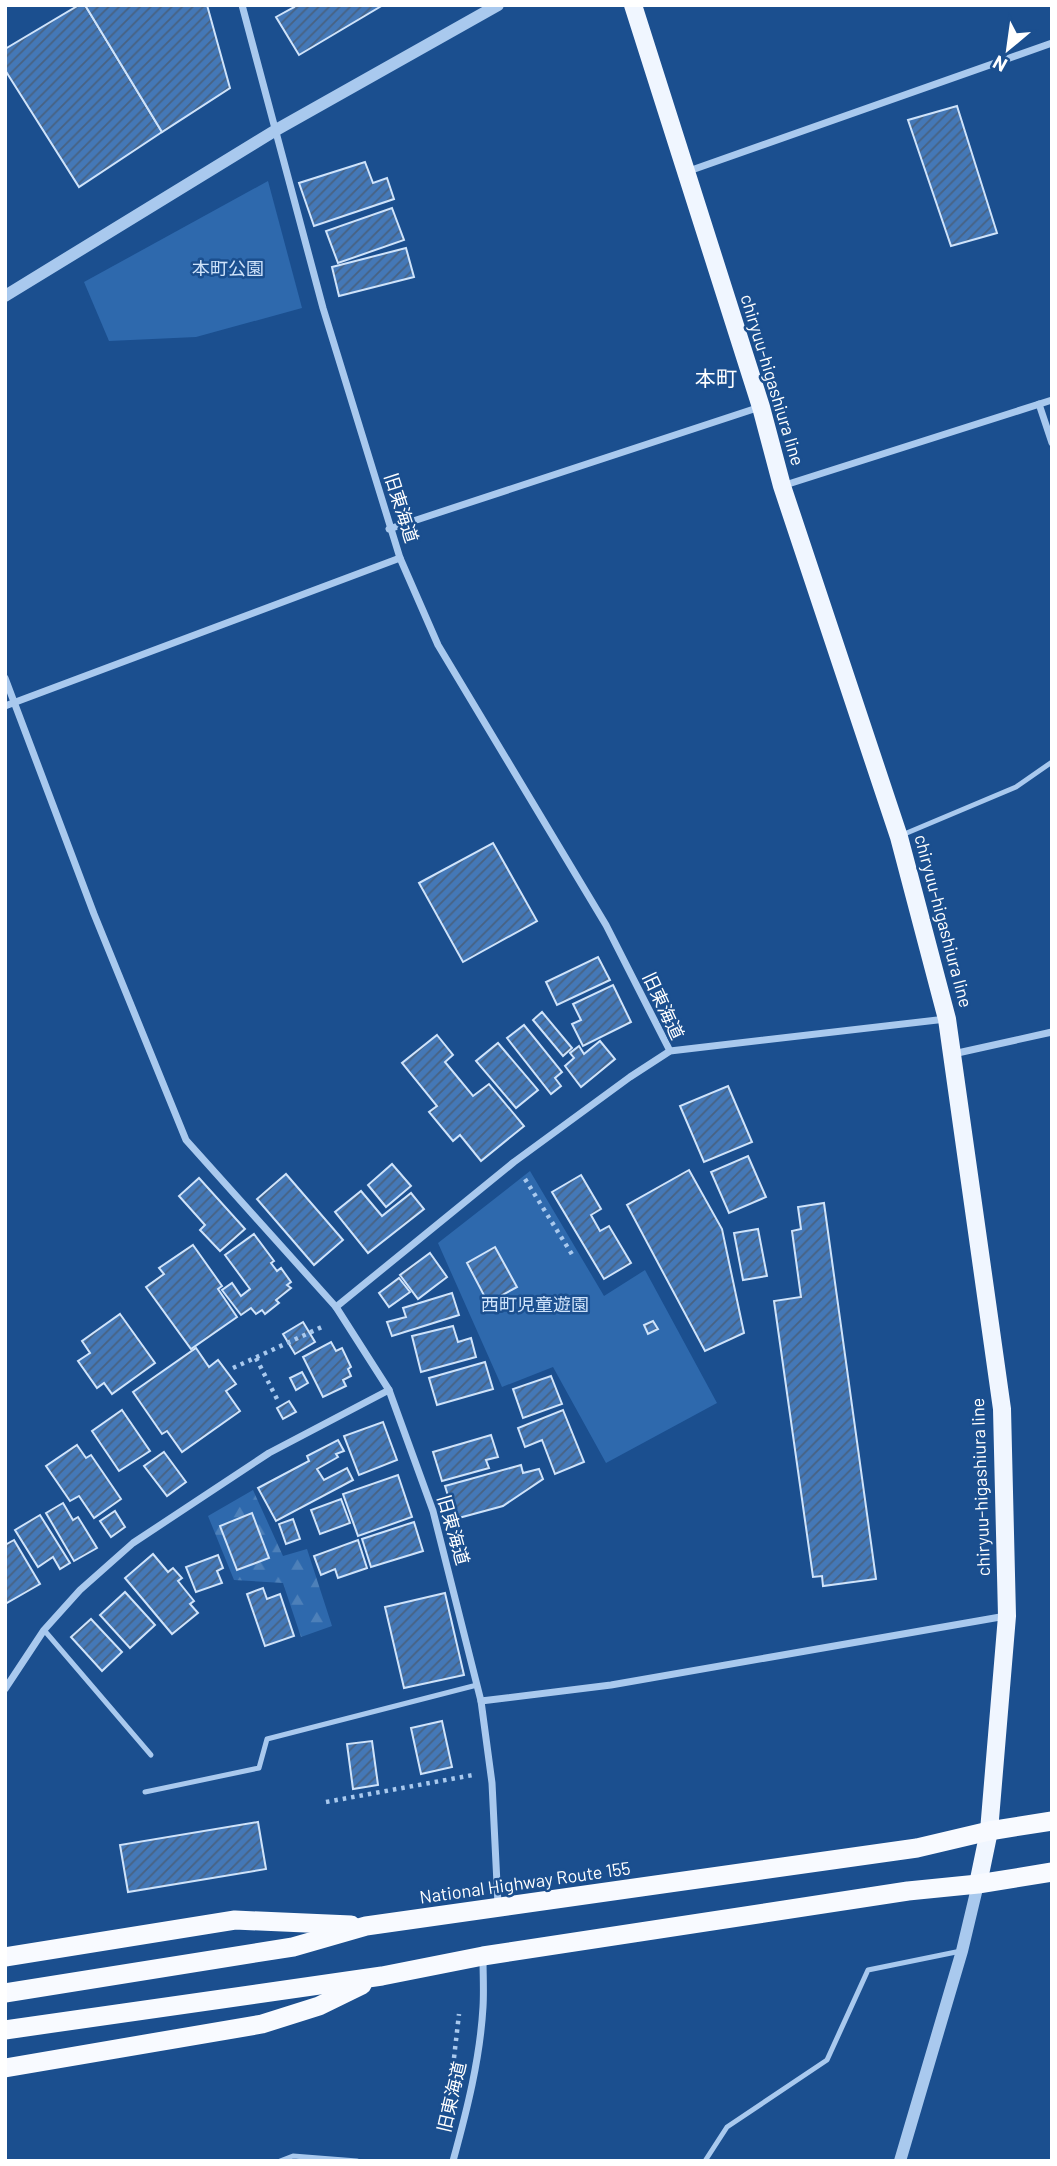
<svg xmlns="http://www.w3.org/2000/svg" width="1057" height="2166" viewBox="0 0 1057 2166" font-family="Barlow,'Noto Sans JP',sans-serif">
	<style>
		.forest { fill: url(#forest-firs) }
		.green { fill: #2e69ad }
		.building { fill: url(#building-hatch); stroke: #cfe3fa; stroke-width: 2 }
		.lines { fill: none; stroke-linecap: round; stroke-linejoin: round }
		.path { stroke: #a9c9ee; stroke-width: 4.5; stroke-dasharray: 3.5 5; stroke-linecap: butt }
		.service { stroke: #a9c9ee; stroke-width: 5 }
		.minor { stroke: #a9c9ee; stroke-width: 7 }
		.tertiary { stroke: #a9c9ee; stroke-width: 12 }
		.primary { stroke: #f0f6ff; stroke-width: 18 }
		.trunk { stroke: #f8faff; stroke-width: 19 }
		.labels { text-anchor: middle; stroke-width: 5; stroke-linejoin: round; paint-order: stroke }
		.park-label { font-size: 18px; fill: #cfe3fa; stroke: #1b4f8f }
		.street-label { font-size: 18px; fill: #fff; stroke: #1b4f8f }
		.quarter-label { font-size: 21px; fill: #fff; stroke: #1b4f8f }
	</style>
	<defs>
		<pattern id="forest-firs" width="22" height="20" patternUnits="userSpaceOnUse" patternTransform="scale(1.75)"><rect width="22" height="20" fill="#2e69ad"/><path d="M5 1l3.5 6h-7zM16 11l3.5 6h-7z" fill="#4d80b9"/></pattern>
		<pattern id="building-hatch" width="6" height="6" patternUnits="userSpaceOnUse" patternTransform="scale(1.75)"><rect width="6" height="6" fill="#4478b7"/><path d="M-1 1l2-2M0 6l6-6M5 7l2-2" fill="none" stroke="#486282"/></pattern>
	</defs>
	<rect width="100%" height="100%" fill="#1b4f8f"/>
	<polygon class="forest" points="253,1490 283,1556 307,1549 332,1626 301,1637 283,1583 234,1580 208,1516"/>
	<g class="green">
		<polygon points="268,181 302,308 196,337 109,341 84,282"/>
		<polygon points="530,1171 604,1296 645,1270 717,1403 606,1463 553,1367 502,1387 438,1243"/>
	</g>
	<g class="building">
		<polygon points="79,5 85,5 162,132 79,187 5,70 5,49"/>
		<polygon points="85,5 207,5 230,88 162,132"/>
		<polygon points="293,5 383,5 299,55 276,17 294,7"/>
		<polygon points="957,106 997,233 951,246 908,120"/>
		<polygon points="365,162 373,183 387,178 394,199 314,226 299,183"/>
		<polygon points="392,208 404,240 338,263 326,231"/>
		<polygon points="406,248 414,277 339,296 332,267"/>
		<polygon points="493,843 537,921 463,962 419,883"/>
		<polygon points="598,957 610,980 557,1005 546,982"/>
		<polygon points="613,985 631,1022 583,1046 572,1024 581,1020 573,1004"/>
		<polygon points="542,1012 572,1048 563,1056 533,1020"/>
		<polygon points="524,1025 562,1072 555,1078 561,1086 551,1094 507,1038"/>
		<polygon points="437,1035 453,1055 445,1062 473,1096 489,1084 524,1126 481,1161 460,1135 453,1141 429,1112 437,1106 402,1063"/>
		<polygon points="600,1041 615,1059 581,1087 565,1066 574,1058 570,1053 579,1046 584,1054"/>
		<polygon points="498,1043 538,1090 516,1108 476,1061"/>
		<polygon points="728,1086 752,1142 704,1162 680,1106"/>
		<polygon points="748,1156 766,1197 729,1213 711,1172"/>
		<polygon points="392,1164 411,1186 386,1207 368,1185"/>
		<polygon points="689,1170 722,1229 744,1333 705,1351 627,1205"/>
		<polygon points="286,1174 343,1240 314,1265 257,1199"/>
		<polygon points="581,1175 601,1209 591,1215 600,1231 609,1226 631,1263 604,1279 552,1192"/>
		<polygon points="199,1178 245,1229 220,1251 200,1230 205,1225 179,1196"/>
		<polygon points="361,1191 382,1216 411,1193 424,1209 368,1253 335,1212"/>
		<polygon points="824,1203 876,1579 823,1586 822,1576 813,1577 774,1301 801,1297 792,1231 801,1229 798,1207"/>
		<polygon points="758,1229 767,1276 743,1280 734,1233"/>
		<polygon points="254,1234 274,1261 271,1263 277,1271 281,1268 291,1282 287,1285 291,1288 276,1300 279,1303 265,1314 262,1310 256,1314 251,1308 241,1315 222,1290 232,1283 241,1296 250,1289 225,1255"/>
		<polygon points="193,1245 222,1286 218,1289 237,1317 191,1349 146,1287 164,1274 159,1268"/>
		<polygon points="495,1247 517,1287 488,1303 467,1263"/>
		<polygon points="430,1253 447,1277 418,1299 400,1275"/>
		<polygon points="399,1278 410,1292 389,1307 379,1293"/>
		<polygon points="452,1293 459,1315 392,1336 387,1322 406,1317 403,1308"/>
		<polygon points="120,1314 155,1363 112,1394 104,1383 97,1388 78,1361 90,1353 82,1341"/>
		<polygon points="653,1321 658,1329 648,1334 644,1325"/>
		<polygon points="303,1322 315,1342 295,1354 283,1334"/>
		<polygon points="453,1326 458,1342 471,1338 476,1357 421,1372 412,1336"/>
		<polygon points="331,1342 336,1351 342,1348 351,1367 348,1369 351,1376 343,1380 346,1386 323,1397 303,1357"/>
		<polygon points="196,1348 209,1367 218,1360 236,1384 226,1391 240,1411 182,1452 167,1431 162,1434 133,1392"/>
		<polygon points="485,1362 493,1389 437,1405 429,1378"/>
		<polygon points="302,1372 308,1383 296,1390 290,1378"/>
		<polygon points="551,1376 562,1404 523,1418 513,1389"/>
		<polygon points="289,1401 296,1412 283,1419 277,1408"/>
		<polygon points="122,1410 150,1451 119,1471 92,1431"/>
		<polygon points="563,1410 584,1462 555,1474 542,1440 525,1447 518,1428"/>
		<polygon points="383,1422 397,1460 359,1475 344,1436"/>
		<polygon points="491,1435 498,1457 486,1460 489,1468 442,1481 433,1452"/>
		<polygon points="338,1440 344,1451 336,1454 338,1457 317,1469 324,1480 347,1468 353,1480 276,1521 258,1488 309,1461 307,1456"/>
		<polygon points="77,1445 86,1458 91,1455 121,1499 94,1518 79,1496 70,1501 46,1466"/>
		<polygon points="164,1452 186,1482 167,1496 144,1466"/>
		<polygon points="521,1465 523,1473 539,1469 543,1479 503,1506 455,1519 445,1486"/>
		<polygon points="398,1475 412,1517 358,1536 343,1494"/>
		<polygon points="341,1499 350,1523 320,1534 311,1510"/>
		<polygon points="63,1503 73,1520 78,1517 97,1548 74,1561 46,1513"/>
		<polygon points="115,1511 125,1527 111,1537 100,1521"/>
		<polygon points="252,1513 269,1558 237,1570 220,1526"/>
		<polygon points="40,1515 70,1563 60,1569 53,1557 38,1567 15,1530"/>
		<polygon points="293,1519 300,1539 286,1544 279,1524"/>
		<polygon points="414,1522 423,1551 371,1567 362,1539"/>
		<polygon points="14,1540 40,1584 5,1604 5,1545"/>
		<polygon points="358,1540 367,1568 338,1578 335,1569 321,1575 314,1556"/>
		<polygon points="153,1554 168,1572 173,1568 182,1578 178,1581 194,1601 190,1604 198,1613 172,1634 125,1578"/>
		<polygon points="218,1555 223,1568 217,1571 222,1583 196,1592 186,1567"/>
		<polygon points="263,1588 267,1599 280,1594 294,1636 265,1646 247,1594"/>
		<polygon points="125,1592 155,1625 130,1648 100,1615"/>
		<polygon points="445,1593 464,1675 404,1688 385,1607"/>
		<polygon points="91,1619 122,1652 102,1671 71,1637"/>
		<polygon points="442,1721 452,1767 421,1774 411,1728"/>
		<polygon points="372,1741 378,1785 353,1789 347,1744"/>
		<polygon points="258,1822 266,1869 128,1892 120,1845"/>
	</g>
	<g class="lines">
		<g class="path">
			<polyline points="525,1179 573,1256"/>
			<polyline points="256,1358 277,1399"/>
			<polyline points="233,1368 324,1326"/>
			<polyline points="326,1802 473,1775"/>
			<polyline points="454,2058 459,2014"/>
		</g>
		<g class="service">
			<polyline points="902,835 1016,787 1052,762"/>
			<polyline points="44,1630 151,1755"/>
			<polyline points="145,1792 259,1768 267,1739 477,1685"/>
			<polyline points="280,2161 293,2156 357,2161"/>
			<polyline points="705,2161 727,2127 827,2060 868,1970 961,1951"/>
		</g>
		<g class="minor">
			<polyline points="242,5 323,308 400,558 438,645 606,925 670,1051"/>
			<polyline points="686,172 1052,43"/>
			<polyline points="1039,404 1052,443"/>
			<polyline points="782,486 1052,400"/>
			<polyline points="389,529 760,407"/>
			<polyline points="5,678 94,914 186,1140 336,1307 389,1390 433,1511 481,1701 492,1783 498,1904"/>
			<polyline points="5,706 400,558"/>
			<polyline points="953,1054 1052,1032"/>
			<polyline points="336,1307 514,1162 630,1077 670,1051 946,1019"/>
			<polyline points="5,1689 44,1630 80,1590 133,1543 269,1453 389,1390"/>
			<polyline points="481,1701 611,1685 1006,1616"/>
			<path d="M 453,2161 C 467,2110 480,2059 483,2007 C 484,1991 483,1974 483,1958"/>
		</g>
		<g class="tertiary">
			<polyline points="5,296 276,130 498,5"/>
			<polyline points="900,2161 962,1951 978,1884"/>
		</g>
		<polyline class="primary" points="633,5 761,407 782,486 899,837 947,1019 1002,1409 1007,1616 989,1831 978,1884"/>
		<g class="trunk">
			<polyline points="5,1957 235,1920 351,1925"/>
			<polyline points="5,1993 293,1947 366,1926 917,1848 989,1831 1052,1821"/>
			<polyline points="5,2030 382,1976 483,1956 908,1891 978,1884 1052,1872"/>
			<polyline points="5,2068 262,2024 319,2006 362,1985"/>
		</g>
	</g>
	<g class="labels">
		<g class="park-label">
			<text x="228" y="275">本町公園</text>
			<text x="535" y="1311">西町児童遊園</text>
		</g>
		<g class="street-label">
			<text transform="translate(772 380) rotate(73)" y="6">chiryuu-higashiura line</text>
			<text transform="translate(401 508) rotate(72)" y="6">旧東海道</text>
			<text transform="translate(943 921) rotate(75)" y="6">chiryuu-higashiura line</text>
			<text transform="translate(663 1006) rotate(65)" y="6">旧東海道</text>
			<text transform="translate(981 1487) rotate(-92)" y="6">chiryuu-higashiura line</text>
			<text transform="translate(453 1530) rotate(74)" y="6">旧東海道</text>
			<text transform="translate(525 1883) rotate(-8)" y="6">National Highway Route 155</text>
			<text transform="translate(452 2097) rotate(-77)" y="6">旧東海道</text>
		</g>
		<g class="quarter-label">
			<text x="716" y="386">本町</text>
		</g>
	</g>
	<rect width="1057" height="2166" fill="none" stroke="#ffffff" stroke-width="14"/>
	<g transform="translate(1008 49) rotate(209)" stroke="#1b4f8f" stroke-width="5" paint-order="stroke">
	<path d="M0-5L12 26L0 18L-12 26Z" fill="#ffffff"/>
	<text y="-10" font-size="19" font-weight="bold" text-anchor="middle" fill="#ffffff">N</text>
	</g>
</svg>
